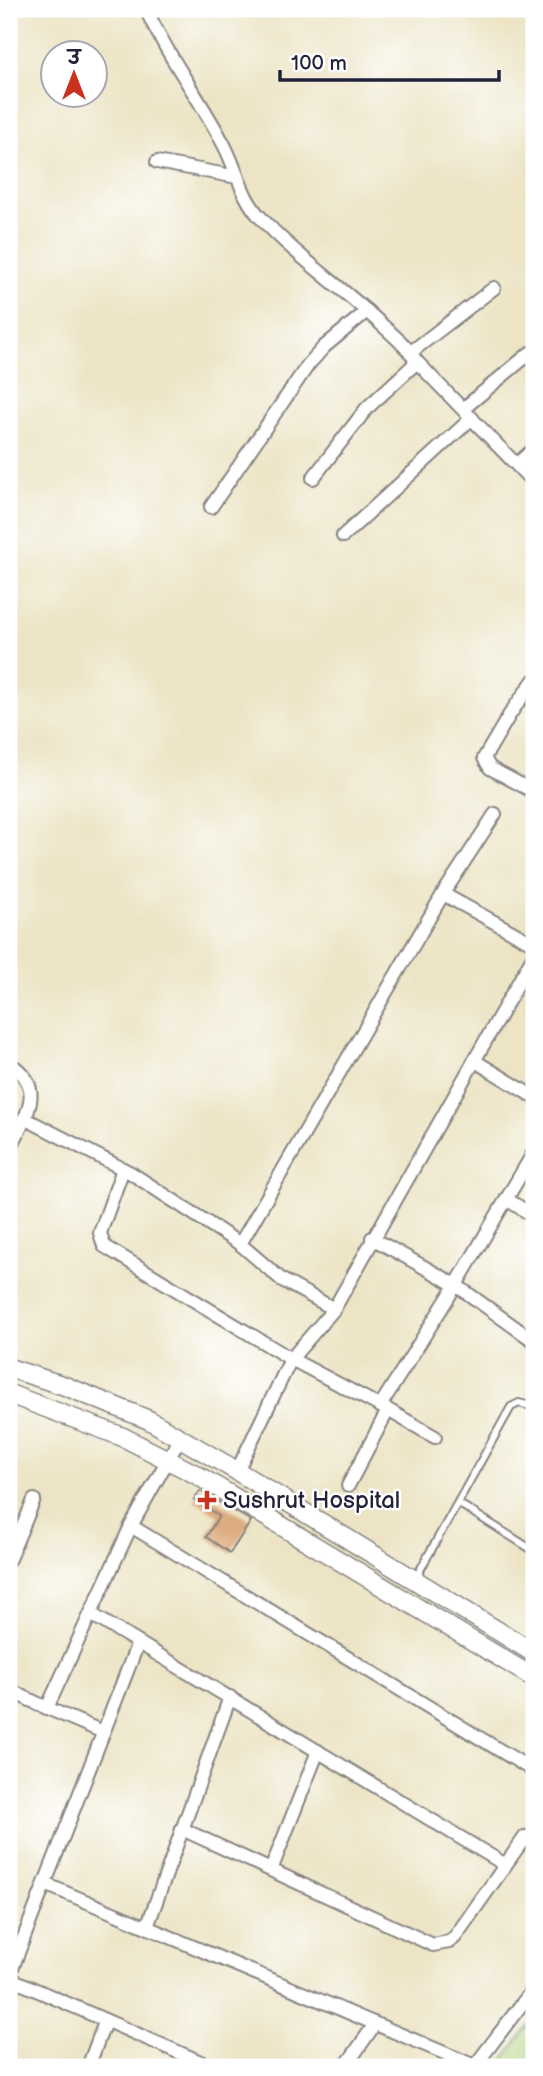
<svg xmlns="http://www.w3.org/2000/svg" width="543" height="2076" viewBox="0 0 543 2076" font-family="'Balsamiq Sans','Playpen Sans Deva',sans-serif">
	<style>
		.green { fill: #aece75; stroke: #687858; stroke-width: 2 }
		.building { fill: #deac81 }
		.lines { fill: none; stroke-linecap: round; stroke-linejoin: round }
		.lane-casing { stroke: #878380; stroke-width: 10 }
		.street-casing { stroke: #878380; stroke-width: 16 }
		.secondary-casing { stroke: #878380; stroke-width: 21 }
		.lane { stroke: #fff; stroke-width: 6 }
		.street { stroke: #fff; stroke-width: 12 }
		.secondary { stroke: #fff; stroke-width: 18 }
		.poi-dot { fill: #c8321e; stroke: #fff; stroke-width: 2.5 }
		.labels { text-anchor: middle; stroke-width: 5; stroke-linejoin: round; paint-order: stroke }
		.poi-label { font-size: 24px; fill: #22223b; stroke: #fff; text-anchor: start }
	</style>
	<rect width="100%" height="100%" fill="#fff"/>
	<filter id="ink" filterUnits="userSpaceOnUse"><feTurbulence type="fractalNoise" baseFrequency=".0143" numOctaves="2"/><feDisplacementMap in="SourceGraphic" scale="14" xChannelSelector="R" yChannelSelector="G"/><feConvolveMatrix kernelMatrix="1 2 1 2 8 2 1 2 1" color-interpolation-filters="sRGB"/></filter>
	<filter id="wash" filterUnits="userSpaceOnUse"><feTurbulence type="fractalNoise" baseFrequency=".00686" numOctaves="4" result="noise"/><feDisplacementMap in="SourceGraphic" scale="28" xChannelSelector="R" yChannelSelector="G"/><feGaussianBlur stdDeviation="1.57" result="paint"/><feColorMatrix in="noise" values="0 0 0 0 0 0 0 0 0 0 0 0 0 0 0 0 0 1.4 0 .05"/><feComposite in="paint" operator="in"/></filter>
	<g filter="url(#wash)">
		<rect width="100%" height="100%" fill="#ece4c5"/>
		<polygon class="green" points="534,2018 534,2067 498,2067"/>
		<g id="blocks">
			<polygon class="building" points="200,1491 251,1521 230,1553 206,1537 219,1516 194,1500"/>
		</g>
	</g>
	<g filter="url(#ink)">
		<use href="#blocks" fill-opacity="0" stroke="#878380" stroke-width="2"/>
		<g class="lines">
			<g class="lane-casing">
				<g id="lane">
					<polyline points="458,1503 534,1551"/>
					<polyline points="415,1579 511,1407 519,1403 534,1407"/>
				</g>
			</g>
			<g class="street-casing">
				<g id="street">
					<path d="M 146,9 C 167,56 199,97 223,143 C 237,168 240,196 261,218 C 297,257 342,287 381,324 C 394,336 408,347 417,362 L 534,483"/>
					<polyline points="157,162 237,177"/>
					<polyline points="411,352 494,288"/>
					<polyline points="463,409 530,353"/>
					<polyline points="517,464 534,449"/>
					<polyline points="313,478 367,408 417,362"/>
					<polyline points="211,507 308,365 324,347 367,311"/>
					<polyline points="343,536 472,418"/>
					<polyline points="534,680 510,714 484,758 490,768 534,792"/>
					<polyline points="443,894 534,944"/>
					<polyline points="475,1061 534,1097"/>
					<path d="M 9,1063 C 49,1088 24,1118 9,1151"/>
					<polyline points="24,1118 131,1173 240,1244 282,1280 334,1309"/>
					<polyline points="123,1169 100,1233 104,1246 291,1359 380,1406 456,1285 534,1152"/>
					<polyline points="506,1199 534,1216"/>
					<polyline points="372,1238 456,1285 534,1341"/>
					<polyline points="240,1244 443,894 495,814"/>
					<polyline points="381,1406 435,1437"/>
					<polyline points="237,1471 291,1359 334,1309 534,955"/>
					<polyline points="348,1486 388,1410"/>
					<polyline points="131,1526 534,1771"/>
					<polyline points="9,1559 34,1500"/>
					<polyline points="91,1614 504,1864"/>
					<polyline points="9,1690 47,1708 131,1526 180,1438"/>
					<polyline points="47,1708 103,1732"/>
					<polyline points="182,1829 433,1945 449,1942 455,1937 525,1837"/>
					<polyline points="271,1870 318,1751"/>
					<polyline points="45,1884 475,2066"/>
					<polyline points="147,1927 230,1697"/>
					<polyline points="9,1976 138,1643"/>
					<polyline points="9,1978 212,2067"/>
					<polyline points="88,2067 105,2022"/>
					<polyline points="345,2067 375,2024"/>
					<polyline points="474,2067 534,1988"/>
				</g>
			</g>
			<g class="secondary-casing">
				<g id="secondary">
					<polyline points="9,1368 65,1386 149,1420 237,1471 534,1653"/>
					<polyline points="9,1394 123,1437 197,1475 534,1678"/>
				</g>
			</g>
			<use href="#lane" class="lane"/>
			<use href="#street" class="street"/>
			<use href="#secondary" class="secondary"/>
		</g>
	</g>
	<path class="poi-dot" d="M203.5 1489.5h7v7h7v7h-7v7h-7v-7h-7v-7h7z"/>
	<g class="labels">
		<g class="poi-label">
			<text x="223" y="1508">Sushrut Hospital</text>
		</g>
	</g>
	<rect width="543" height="2076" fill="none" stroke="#fff" stroke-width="35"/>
	<g transform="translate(74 74)"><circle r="33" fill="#ffffff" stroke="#a7a7b1" stroke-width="2"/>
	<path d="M0-5L12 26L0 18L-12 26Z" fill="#c8321e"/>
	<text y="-10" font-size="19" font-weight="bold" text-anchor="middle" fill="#22223b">उ</text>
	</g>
	<path d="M280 70v10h219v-10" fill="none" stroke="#22223b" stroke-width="3.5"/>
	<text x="291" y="70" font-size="21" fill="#22223b" stroke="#ffffff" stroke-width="5" paint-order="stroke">100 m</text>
</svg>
